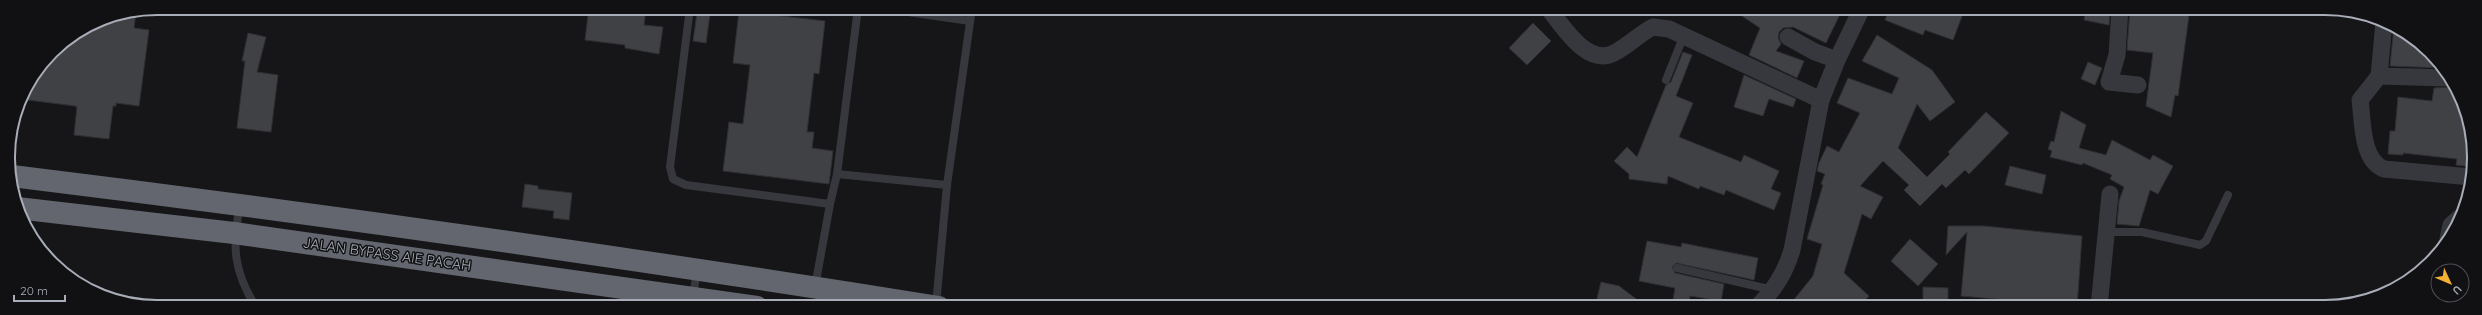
<svg xmlns="http://www.w3.org/2000/svg" width="2482" height="315" viewBox="0 0 2482 315" font-family="Quicksand,sans-serif">
	<style>
		.building { fill: #404145; stroke: #303034 }
		.lines { fill: none; stroke-linecap: round; stroke-linejoin: round }
		.lane { stroke: #37383d; stroke-width: 8 }
		.street { stroke: #37383d; stroke-width: 17 }
		.highway { stroke: #63666e; stroke-width: 22 }
		.labels { text-anchor: middle; stroke-width: 3; stroke-linejoin: round; paint-order: stroke }
		.street-label { font-size: 14px; fill: #a8adb8; stroke: #111113 }
		.rim { fill: none; stroke: #a8adb8; stroke-width: 2 }
	</style>
	<rect width="100%" height="100%" fill="#161618"/>
	<g class="building">
		<polygon points="589,8 646,8 644,25 663,27 659,54 625,48 625,45 585,40"/>
		<polygon points="1730,8 1843,8 1826,43 1793,27 1783,28 1779,32 1778,38 1781,44 1776,51 1804,61 1797,78 1749,55 1760,28"/>
		<polygon points="1890,8 1965,8 1953,40 1925,30 1923,35 1885,20"/>
		<polygon points="2086,8 2110,8 2109,25 2084,20"/>
		<polygon points="2130,8 2190,8 2178,96 2175,95 2171,117 2146,106 2153,53 2127,50"/>
		<polygon points="739,11 825,21 819,74 814,73 807,132 814,132 812,148 833,151 829,184 723,171 729,122 743,124 750,65 733,63"/>
		<polygon points="136,12 134,28 149,30 139,106 116,103 116,106 113,106 109,139 74,135 77,107 75,106 20,99 52,51 100,19"/>
		<polygon points="697,13 710,14 706,43 693,41"/>
		<polygon points="1533,23 1551,41 1527,65 1509,48"/>
		<polygon points="2394,26 2437,59 2442,68 2390,66"/>
		<polygon points="248,33 266,37 257,72 278,75 271,132 237,128 245,61 242,61"/>
		<polygon points="1877,35 1932,70 1955,102 1930,121 1917,104 1898,148 1927,177 1950,154 1948,152 1986,112 2009,133 1969,174 1965,170 1946,188 1942,184 1920,206 1904,190 1909,185 1883,161 1860,186 1883,197 1871,219 1862,214 1844,273 1869,296 1859,307 1788,307 1813,276 1822,244 1807,239 1823,185 1821,184 1825,174 1817,171 1819,163 1827,146 1839,152 1860,113 1837,103 1848,78 1892,94 1899,78 1862,61"/>
		<polygon points="1683,52 1692,55 1676,96 1693,103 1679,137 1741,162 1744,155 1779,171 1771,189 1781,193 1774,210 1726,190 1724,195 1700,186 1699,189 1668,176 1667,184 1629,179 1629,174 1614,161 1627,147 1637,157 1666,85 1671,82"/>
		<polygon points="2088,62 2102,68 2095,85 2081,79"/>
		<polygon points="1744,75 1796,99 1793,107 1769,99 1763,116 1734,107"/>
		<polygon points="2453,87 2466,110 2474,167 2456,165 2457,159 2403,153 2403,155 2388,154 2390,131 2395,131 2398,97 2432,101 2434,88"/>
		<polygon points="2061,111 2086,125 2079,148 2106,155 2112,140 2150,160 2153,155 2173,166 2158,194 2150,190 2139,226 2117,224 2119,201 2124,187 2110,179 2112,175 2083,163 2082,165 2050,157 2052,151 2048,149 2051,141 2054,142"/>
		<polygon points="2010,166 2046,175 2042,194 2005,185"/>
		<polygon points="525,184 538,186 538,189 572,193 569,220 553,218 554,211 522,207"/>
		<polygon points="1948,226 1984,226 2082,236 2077,307 2020,307 2021,303 2017,301 1961,296 1967,232 1946,255"/>
		<polygon points="1910,239 1938,264 1918,286 1891,261"/>
		<polygon points="1647,241 1681,247 1682,243 1758,258 1754,280 1676,263 1672,267 1675,273 1724,284 1721,301 1690,296 1689,303 1673,300 1675,288 1639,281"/>
		<polygon points="1601,282 1619,286 1647,307 1595,307"/>
		<polygon points="1923,287 1948,288 1948,307 1923,307"/>
	</g>
	<g class="lines">
		<g class="lane">
			<polyline points="690,8 670,167 673,179 686,185 830,204 837,174 858,8"/>
			<polyline points="880,8 970,21"/>
			<polyline points="1666,80 1684,35"/>
			<polyline points="837,174 947,185"/>
			<path d="M 240,205 C 232,245 233,271 256,307"/>
			<polyline points="2106,232 2142,232 2200,245 2206,241 2228,195"/>
			<polyline points="1677,268 1773,290"/>
			<polyline points="815,287 830,204"/>
			<polyline points="693,297 697,269"/>
			<polyline points="936,305 947,185 972,8"/>
		</g>
		<g class="street">
			<path d="M 1548,8 C 1563,26 1587,67 1614,53 C 1628,46 1639,34 1653,27 L 1669,29 L 1821,100"/>
			<polyline points="2120,8 2117,55 2109,82 2138,85"/>
			<polyline points="2384,22 2379,76 2448,78"/>
			<polyline points="1788,37 1815,52 1837,60"/>
			<path d="M 2379,76 L 2360,100 C 2363,121 2361,160 2384,169 L 2471,177"/>
			<polyline points="2448,239 2451,225 2460,217"/>
			<path d="M 1757,307 C 1775,289 1785,273 1792,250 L 1821,100 L 1837,60 L 1862,8"/>
			<polyline points="2099,307 2110,194"/>
		</g>
		<g class="highway">
			<path d="M 12,176 C 322,214 631,258 939,307"/>
			<polyline points="17,208 234,233 757,307"/>
		</g>
	</g>
	<g class="labels">
		<g class="street-label">
			<text transform="translate(387 254) rotate(8)" y="5">JALAN BYPASS AIE PACAH</text>
		</g>
	</g>
	<path d="M0 0H2482V315H0ZM157 15H2325A142 142 0 0 1 2467 157V158A142 142 0 0 1 2325 300H157A142 142 0 0 1 15 158V157A142 142 0 0 1 157 15Z" fill="#111113" fill-rule="evenodd"/>
	<path class="rim" d="M157 15H2325A142 142 0 0 1 2467 157V158A142 142 0 0 1 2325 300H157A142 142 0 0 1 15 158V157A142 142 0 0 1 157 15Z"/>
	<g transform="translate(2450 283) rotate(134)"><circle r="19" fill="#111113" stroke="#4d4f55"/>
	<path d="M0-3L7 15L0 10L-7 15Z" fill="#f2b134"/>
	<text y="-6" font-size="11" font-weight="bold" text-anchor="middle" fill="#a8adb8">U</text>
	</g>
	<path d="M14 295v6h51v-6" fill="none" stroke="#a8adb8" stroke-width="2"/>
	<text x="20" y="295" font-size="12" fill="#a8adb8" stroke="#111113" stroke-width="3" paint-order="stroke">20 m</text>
</svg>
